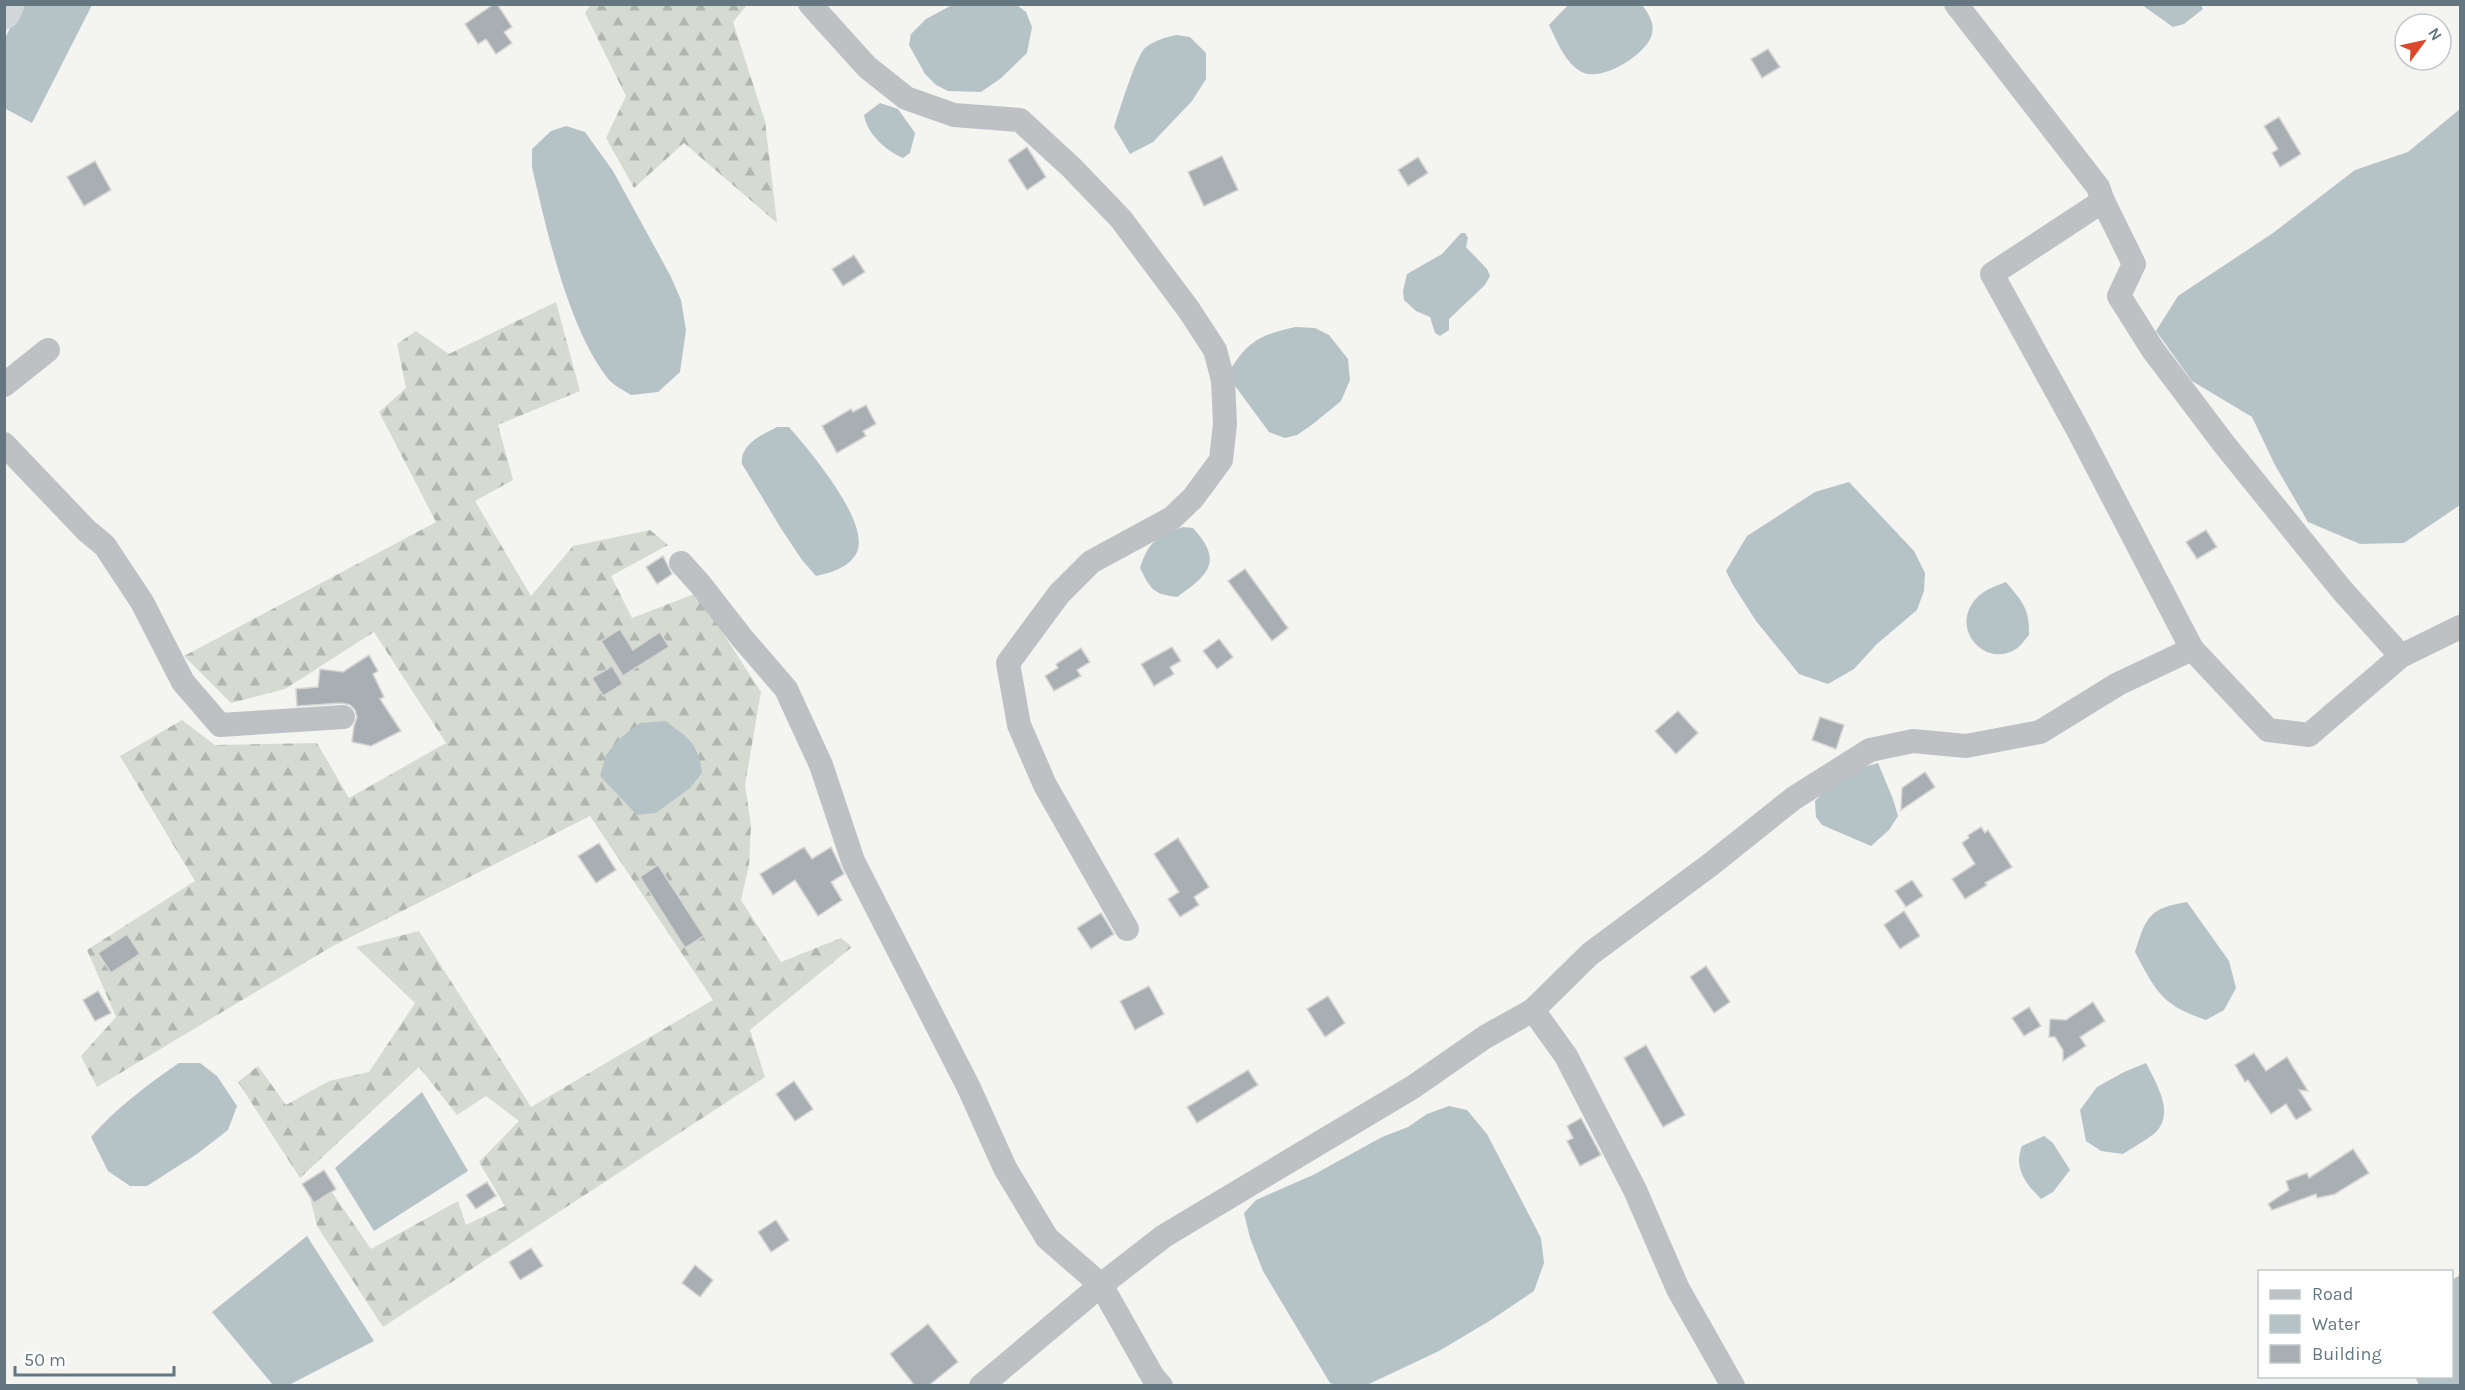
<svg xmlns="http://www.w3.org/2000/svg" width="2465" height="1390" viewBox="0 0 2465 1390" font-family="Karla,sans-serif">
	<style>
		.forest { fill: url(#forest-firs) }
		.water { fill: #b6c3c6 }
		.building { fill: #a7afb3; stroke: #d6d5d3; stroke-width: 1.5 }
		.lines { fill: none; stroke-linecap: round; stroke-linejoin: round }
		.street { stroke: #bdc1c4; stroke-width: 24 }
		.highway { stroke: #d1d6d9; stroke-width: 33 }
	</style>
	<defs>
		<pattern id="forest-firs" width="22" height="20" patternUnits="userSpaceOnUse" patternTransform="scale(1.5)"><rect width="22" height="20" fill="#d6dbd2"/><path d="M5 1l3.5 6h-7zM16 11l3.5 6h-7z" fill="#b1b6b0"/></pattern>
	</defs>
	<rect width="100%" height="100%" fill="#f4f4f1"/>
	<g class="forest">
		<polygon points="591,4 747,5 733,22 765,121 777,223 684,143 634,188 606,138 626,96 585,13"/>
		<polygon points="556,302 580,391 498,425 513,480 475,501 531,596 573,546 650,530 668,545 611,576 632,618 697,593 761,692 745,785 751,825 749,865 741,900 781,962 841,938 852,947 750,1030 765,1077 383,1327 317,1226 309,1193 327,1185 371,1249 458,1201 466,1225 505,1206 479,1162 519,1121 486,1096 457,1115 419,1067 300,1178 238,1082 258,1066 286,1105 329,1081 369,1072 415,1003 356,947 419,931 531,1107 713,1000 590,816 331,947 97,1087 81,1056 116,1017 87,950 195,881 120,756 182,720 215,745 317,743 349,798 446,743 374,632 285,689 231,703 184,656 436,522 379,412 406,388 397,344 416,331 449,354"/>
	</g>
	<g class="water">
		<path d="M 1569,4 L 1642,5 C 1648,13 1655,23 1652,34 C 1647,55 1599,84 1580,71 C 1564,61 1557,41 1549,25 Z"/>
		<polygon points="22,5 92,5 32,123 4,108 5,38"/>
		<polygon points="952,5 1017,5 1026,12 1032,27 1027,53 1000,79 981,92 948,91 936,85 925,74 909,45 911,34 926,19"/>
		<polygon points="2142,5 2201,5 2203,9 2184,24 2173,27"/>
		<path d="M 1177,35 L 1190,37 L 1206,53 L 1206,79 L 1192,101 L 1153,142 L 1130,154 L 1114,127 C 1119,112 1136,55 1146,47 C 1156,40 1166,37 1177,35 Z"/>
		<path d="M 880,103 L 898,109 L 915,133 L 910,153 L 903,158 C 886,151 867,134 864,115 Z"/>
		<polygon points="2460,109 2460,505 2404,543 2360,544 2308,522 2275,465 2252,417 2192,381 2156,331 2178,296 2273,233 2355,170 2408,152"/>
		<path d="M 566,126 L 585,132 L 613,171 L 670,275 L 681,300 L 686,330 L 680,372 L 658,392 L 631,395 C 623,390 611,384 606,376 C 568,326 546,228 532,167 L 532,149 L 551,131 Z"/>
		<polygon points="1461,233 1465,233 1468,238 1466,247 1487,269 1490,276 1485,285 1449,319 1449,330 1440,336 1435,333 1430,317 1416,311 1404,300 1403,291 1407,274 1442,254"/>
		<path d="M 1295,327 L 1315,328 L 1329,335 L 1348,359 L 1350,380 L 1341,401 L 1313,424 L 1297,435 L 1285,438 L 1269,432 L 1227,375 C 1247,342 1257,336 1295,327 Z"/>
		<path d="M 777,427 L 789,427 C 808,449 873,524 856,554 C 848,568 830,573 816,576 L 802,560 L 782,530 L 742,464 C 740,444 762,435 777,427 Z"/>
		<polygon points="1849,482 1914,551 1925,573 1924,591 1917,610 1877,644 1854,669 1828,684 1799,674 1756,621 1733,585 1726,571 1747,536 1815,492"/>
		<path d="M 1183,527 L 1193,528 C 1224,562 1208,575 1177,597 C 1153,594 1151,590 1140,568 C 1148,542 1158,535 1183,527 Z"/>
		<path d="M 2006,582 C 2022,601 2030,609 2029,635 C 2025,639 2021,646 2016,649 C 1984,670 1945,624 1981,594 C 1987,589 1998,585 2006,582 Z"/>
		<path d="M 665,721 C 688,737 699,744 702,773 L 690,788 L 656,813 L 637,815 L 600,776 L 606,755 L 619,739 L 640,723 Z"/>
		<path d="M 1878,763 L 1893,799 L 1898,816 L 1889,830 L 1871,846 L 1822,825 L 1816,817 L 1815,801 C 1832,781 1852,770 1878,763 Z"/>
		<path d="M 2187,902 L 2229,961 L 2236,988 L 2224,1010 L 2206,1020 C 2161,1005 2156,991 2135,952 C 2146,917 2149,908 2187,902 Z"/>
		<path d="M 179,1063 L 200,1063 L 217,1076 L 237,1106 L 228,1130 L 197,1154 L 147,1186 L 130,1186 L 108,1171 L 91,1137 C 116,1108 147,1085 179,1063 Z"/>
		<path d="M 2146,1063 C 2156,1083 2176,1114 2155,1133 C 2145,1141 2133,1147 2123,1154 L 2101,1151 L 2086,1141 L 2080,1110 L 2097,1087 L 2124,1072 Z"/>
		<polygon points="422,1092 468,1171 374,1231 335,1168"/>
		<polygon points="1449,1106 1467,1110 1487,1134 1541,1238 1544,1263 1534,1291 1491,1320 1439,1351 1369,1384 1339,1386 1330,1383 1263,1271 1250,1238 1244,1213 1256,1200 1313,1175 1382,1137 1408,1127 1427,1114"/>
		<path d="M 2044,1136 L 2053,1143 L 2070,1170 L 2053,1192 L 2041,1199 C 2026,1184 2013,1168 2022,1146 Z"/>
		<polygon points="307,1236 374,1341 289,1385 273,1385 212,1312"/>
		<polygon points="2460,1275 2460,1385 2419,1385 2415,1377 2452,1376 2452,1280"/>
	</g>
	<g class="building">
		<polygon points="494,4 497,4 512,27 504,32 512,43 496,54 486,39 478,44 465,24"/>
		<polygon points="1768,49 1780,67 1762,78 1751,59"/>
		<polygon points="2279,117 2301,154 2280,167 2272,153 2278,149 2264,126"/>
		<polygon points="1027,147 1046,177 1027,190 1008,160"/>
		<polygon points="1222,156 1238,190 1204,206 1188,172"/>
		<polygon points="1418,157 1428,173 1408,186 1398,170"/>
		<polygon points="95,161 111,190 84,206 67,177"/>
		<polygon points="854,255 865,272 843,286 832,269"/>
		<polygon points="866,405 876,424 863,431 866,436 837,453 822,426 851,409 853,412"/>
		<polygon points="2206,530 2217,547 2197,559 2186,542"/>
		<polygon points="663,556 672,574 657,584 646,567"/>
		<polygon points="1245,569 1288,628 1272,641 1228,581"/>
		<polygon points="620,629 633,650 660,632 669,647 623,676 601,641"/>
		<polygon points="1219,639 1233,657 1217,669 1203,651"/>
		<polygon points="1172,647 1181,661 1170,667 1174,674 1154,686 1141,664"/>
		<polygon points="1081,648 1090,662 1077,670 1081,676 1054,691 1045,676 1058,668 1056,664"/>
		<polygon points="369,655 378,671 373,674 384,697 380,699 401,731 371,746 352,742 354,726 357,717 355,710 350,705 342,703 297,706 296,689 318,687 320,669 343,672"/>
		<polygon points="612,666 623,684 603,696 592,678"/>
		<polygon points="1678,711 1698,733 1676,754 1655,731"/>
		<polygon points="1820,717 1844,725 1836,749 1812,740"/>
		<polygon points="1925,772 1935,787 1901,810 1902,788"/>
		<polygon points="1981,827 1985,833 1988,830 2012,867 1985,883 1987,885 1965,899 1952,879 1975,864 1962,843 1969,838 1968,835"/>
		<polygon points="1178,838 1209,887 1194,897 1199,905 1180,917 1168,899 1179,892 1154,854"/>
		<polygon points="599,843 616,870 596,883 578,856"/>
		<polygon points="804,847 812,859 831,847 844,874 831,882 842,900 818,916 795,880 773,895 760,874"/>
		<polygon points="658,865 704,936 685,948 640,877"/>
		<polygon points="1912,880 1923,896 1906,907 1895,891"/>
		<polygon points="1904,911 1920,936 1900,949 1884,925"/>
		<polygon points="1101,913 1114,934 1091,949 1077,928"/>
		<polygon points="127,934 140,954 111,973 98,953"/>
		<polygon points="1706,966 1730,1002 1714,1013 1690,977"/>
		<polygon points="1149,986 1164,1014 1135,1030 1120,1001"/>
		<polygon points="98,991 111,1013 95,1021 83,1000"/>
		<polygon points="1328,996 1345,1023 1325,1037 1307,1009"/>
		<polygon points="2093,1002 2105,1021 2080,1037 2086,1046 2063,1061 2063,1050 2055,1037 2049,1037 2050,1019 2066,1020"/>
		<polygon points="2029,1007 2041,1026 2024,1036 2012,1018"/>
		<polygon points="1646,1045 1685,1115 1663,1127 1624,1058"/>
		<polygon points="2254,1053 2266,1071 2287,1057 2308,1091 2299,1090 2312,1110 2296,1120 2286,1104 2271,1114 2248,1080 2245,1082 2235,1065"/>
		<polygon points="1248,1070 1258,1085 1197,1123 1187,1107"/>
		<polygon points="794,1081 813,1109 795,1121 776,1094"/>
		<polygon points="1581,1118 1601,1155 1580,1166 1567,1141 1573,1138 1567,1126"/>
		<polygon points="2353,1149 2369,1173 2335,1194 2317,1198 2316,1194 2272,1210 2268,1204 2289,1190 2286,1181 2307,1173 2309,1178"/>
		<polygon points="324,1170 336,1189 314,1203 302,1184"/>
		<polygon points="487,1182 496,1196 476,1209 466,1195"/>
		<polygon points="776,1220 789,1240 771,1252 758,1232"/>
		<polygon points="531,1248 543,1266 520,1280 509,1262"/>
		<polygon points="695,1265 713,1280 700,1297 682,1283"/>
		<polygon points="928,1324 958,1362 928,1386 915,1386 890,1354"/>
	</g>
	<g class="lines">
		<g class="street">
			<polyline points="810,4 867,67 906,98 954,115 1020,120 1072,168 1121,219 1189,310 1215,350 1223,380 1225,424 1221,460 1193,498 1172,518 1091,562 1059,594 1008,663 1019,725 1045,785 1127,929"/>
			<polyline points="1956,4 2098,187 2103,201 1992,274 2078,430 2192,649"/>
			<polyline points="2103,201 2134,264 2119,296 2153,350 2224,444 2341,589 2401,656 2460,627"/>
			<polyline points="4,385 48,350"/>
			<polyline points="4,444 86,530 105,546 142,602 183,682 220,725 343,717"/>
			<polyline points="681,563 700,584 742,638 786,689 821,765 853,861 969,1088 1005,1168 1047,1238 1101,1285 1153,1377 1161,1386"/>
			<polyline points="1533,1010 1566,1056 1635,1190 1678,1289 1733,1386"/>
			<polyline points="981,1386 1101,1285 1164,1236 1413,1087 1485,1037 1533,1010 1590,954 1710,865 1794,798 1870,750 1913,741 1966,746 2040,732 2118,684 2192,649 2268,730 2309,735 2401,656"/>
		</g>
		<polyline class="highway" points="4,13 8,4"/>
	</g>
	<rect width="2465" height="1390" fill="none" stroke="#647680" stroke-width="12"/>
	<rect x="2258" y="1270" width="195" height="108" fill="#ffffff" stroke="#c1c8cc" stroke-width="1.5"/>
	<rect x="2270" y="1290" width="30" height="9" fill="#bdc1c4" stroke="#c1c8cc" stroke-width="1.5"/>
	<text x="2312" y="1300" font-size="18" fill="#647680">Road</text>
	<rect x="2270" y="1315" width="30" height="18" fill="#b6c3c6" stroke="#c1c8cc" stroke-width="1.5"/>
	<text x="2312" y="1330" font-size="18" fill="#647680">Water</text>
	<rect x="2270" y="1345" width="30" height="18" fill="#a7afb3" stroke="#c1c8cc" stroke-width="1.5"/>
	<text x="2312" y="1360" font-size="18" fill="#647680">Building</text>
	<g transform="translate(2423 42) rotate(57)"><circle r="28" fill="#ffffff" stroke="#c1c8cc" stroke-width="1.5"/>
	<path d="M0-4.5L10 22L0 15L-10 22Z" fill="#db472a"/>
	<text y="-9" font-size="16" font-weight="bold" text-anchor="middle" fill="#647680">N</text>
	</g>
	<path d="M15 1366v9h159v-9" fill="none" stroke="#647680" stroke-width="3"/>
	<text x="24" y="1366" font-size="18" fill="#647680" stroke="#ffffff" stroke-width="4.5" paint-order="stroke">50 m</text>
</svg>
